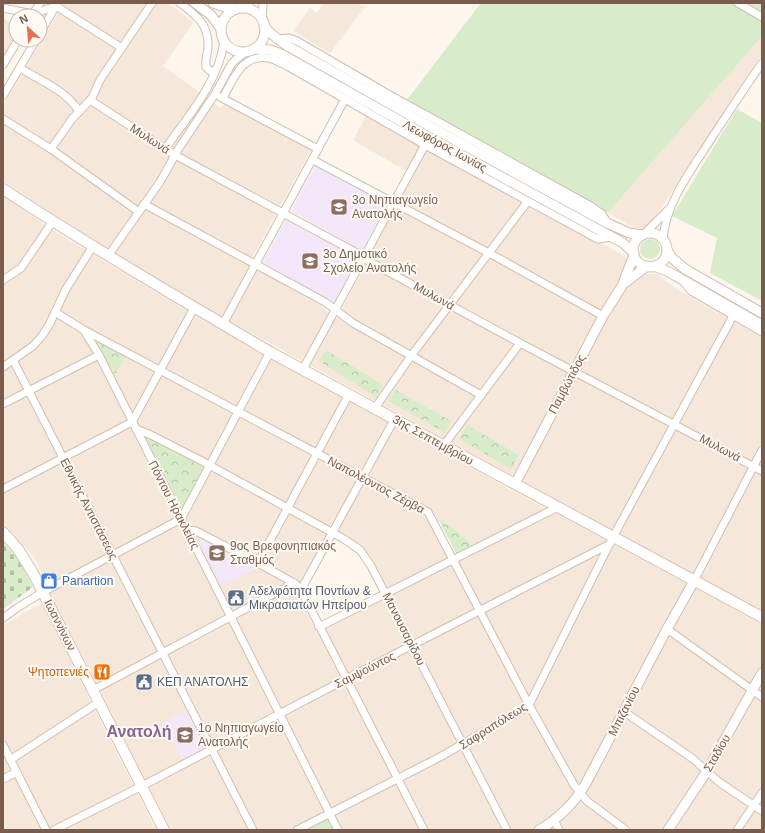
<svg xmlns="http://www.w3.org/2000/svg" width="765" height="833" viewBox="0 0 765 833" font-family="Helvetica,sans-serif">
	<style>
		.residential { fill: #f5e8da }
		.education { fill: #f3e8fa }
		.grass { fill: #d8ecc9 }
		.cemetery { fill: url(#cemetery-stones) }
		.park { fill: url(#park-crowns) }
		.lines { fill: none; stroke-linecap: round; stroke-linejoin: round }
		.minor-casing { stroke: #d1beb0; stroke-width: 9 }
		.tertiary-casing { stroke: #d1beb0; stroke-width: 11 }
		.secondary-casing { stroke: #d6c0b0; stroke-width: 12 }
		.minor { stroke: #fff; stroke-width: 7 }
		.tertiary { stroke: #fff; stroke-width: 9 }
		.secondary { stroke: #fff; stroke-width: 10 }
		.labels { text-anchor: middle; stroke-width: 4; stroke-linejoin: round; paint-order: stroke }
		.street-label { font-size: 12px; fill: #7a5c4d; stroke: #fffaf3 }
		.education-label { font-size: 12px; fill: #785e54; stroke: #fffaf3; text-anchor: start }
		.shop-label { font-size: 12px; fill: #366cbe; stroke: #fffaf3; text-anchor: start }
		.service-label { font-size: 12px; fill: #4e5e75; stroke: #fffaf3; text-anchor: start }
		.food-label { font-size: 12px; fill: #c56008; stroke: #fffaf3; text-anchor: end }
		.district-label { font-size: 16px; font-weight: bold; fill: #846695; stroke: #fffaf3 }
	</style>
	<defs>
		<pattern id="cemetery-stones" width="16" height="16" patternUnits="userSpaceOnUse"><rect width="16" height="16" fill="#d8ecc9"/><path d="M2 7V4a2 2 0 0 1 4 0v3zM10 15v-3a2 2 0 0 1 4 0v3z" fill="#b4c2a5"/></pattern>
		<pattern id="park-crowns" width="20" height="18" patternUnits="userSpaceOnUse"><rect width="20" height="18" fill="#d8ecc9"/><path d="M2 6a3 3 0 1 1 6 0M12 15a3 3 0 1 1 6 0" fill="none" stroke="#b4c2a5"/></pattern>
	</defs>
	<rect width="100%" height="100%" fill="#fdf6ec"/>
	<g class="residential">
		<polygon points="64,3 167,3 194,22 163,66 221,108 225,103 311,150 248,265 323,307 336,320 413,175 353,140 367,114 626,257 628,267 639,274 657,274 678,290 762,338 762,610 620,535 222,317 104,247 3,181 3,106"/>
		<polygon points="324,3 358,3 365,7 330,53 293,31 310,8 317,13"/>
		<polygon points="3,18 16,26 16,37 3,59"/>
		<polygon points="762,36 762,54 650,225 644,229 634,228 608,213"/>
		<polygon points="3,196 54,231 197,317 546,509 472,545 457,531 441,520 432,524 448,558 387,589 372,561 364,550 331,529 296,591 317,632 556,513 762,624 762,830 171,830 51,594 34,557 3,522"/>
		<polygon points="43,603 95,710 156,830 3,830 3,626 25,612"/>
	</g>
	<g class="education">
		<polygon points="315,166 387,203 362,250 291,211"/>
		<polygon points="286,219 358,258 334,302 262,263"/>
		<polygon points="201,539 256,566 258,568 220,586 198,541"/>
		<polygon points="188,710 208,749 183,761 163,722"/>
	</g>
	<g class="grass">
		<polygon points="481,3 762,3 762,36 608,213 406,101"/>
		<polygon points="737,109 762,123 762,301 710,273 717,238 672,216"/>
		<circle cx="650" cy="249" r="10"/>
	</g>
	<polygon class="cemetery" points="3,542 18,559 33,587 3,609"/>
	<g class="park">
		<polygon points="100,341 127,355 115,375 97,342"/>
		<polygon points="326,350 383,385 376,397 319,361"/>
		<polygon points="396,390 451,421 445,433 389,401"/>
		<polygon points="467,425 519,455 511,469 459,439"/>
		<polygon points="148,437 206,469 183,509 147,441"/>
		<polygon points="439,520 441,520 457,531 472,545 456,553"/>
		<polygon points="328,819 333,830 307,830"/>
	</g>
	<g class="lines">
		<g class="minor-casing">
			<g id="minor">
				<path d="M 180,3 C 197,16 209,24 208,48 C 207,55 205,60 206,67 L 214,74"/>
				<polyline points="738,3 762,17"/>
				<polyline points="3,8 33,14 56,6 122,48"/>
				<polyline points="242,8 249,3"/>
				<polyline points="33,14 40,3"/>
				<polyline points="262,20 263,3"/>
				<polyline points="40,33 57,4"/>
				<polyline points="276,39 289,38 297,41 388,94 589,205 602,214 607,222"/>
				<polyline points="3,65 18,40"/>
				<path d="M 20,68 C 39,80 68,91 79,112"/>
				<polyline points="3,96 36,40"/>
				<polyline points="220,97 318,149"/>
				<path d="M 223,98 C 233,79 242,54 268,58 C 275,59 282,64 289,67 L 425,145 L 594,237 L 598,239 L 611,237"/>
				<polyline points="90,100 175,155 359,254 372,263 520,343 762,471"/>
				<polyline points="3,119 51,149 139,212"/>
				<polyline points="51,149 72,119 92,98 100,80 152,3"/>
				<path d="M 165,149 C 188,116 219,82 224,41"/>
				<polyline points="313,160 489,253 603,316"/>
				<polyline points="144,204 325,302 353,323 481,395"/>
				<polyline points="644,234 668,210"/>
				<path d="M 663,239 C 666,201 693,168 713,136 C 729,112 745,87 762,63"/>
				<polyline points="108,256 160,182 179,148 215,94 232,63 245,52"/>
				<polyline points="3,280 21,268 53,221"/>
				<polyline points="683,281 691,291 762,332"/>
				<polyline points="55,312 84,330 428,512 529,705 574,785 587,801 626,830"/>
				<polyline points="223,324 345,99"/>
				<polyline points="85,332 99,355 338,830"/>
				<polyline points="13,360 253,830"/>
				<polyline points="3,367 33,346 42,336 49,325 66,289 93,246"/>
				<polyline points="303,369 425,145"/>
				<polyline points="3,404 99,355"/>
				<polyline points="375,408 411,356 528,201"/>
				<polyline points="136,429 151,435 200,460 344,539 360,550 371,566 507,830"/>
				<polyline points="444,445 520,343"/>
				<polyline points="3,489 132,422 194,308"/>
				<polyline points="187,530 196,531 258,563 294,583 300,588 424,830"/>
				<polyline points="258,563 349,394"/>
				<polyline points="694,581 762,450"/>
				<polyline points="301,590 395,418"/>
				<polyline points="3,618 17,608 43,592 181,519 270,352"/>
				<polyline points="319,627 558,507"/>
				<polyline points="667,629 762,697"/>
				<polyline points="93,690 294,583"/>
				<polyline points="623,711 692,758 719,782 762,811"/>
				<polyline points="3,745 46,830"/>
				<polyline points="10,760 99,702"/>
				<polyline points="3,779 17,772"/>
				<polyline points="554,820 559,830"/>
				<polyline points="54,830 142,786 346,679 610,544"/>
				<polyline points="297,830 440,757 522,710 529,705 613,537 733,316"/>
				<polyline points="737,830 762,793"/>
			</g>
		</g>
		<g class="tertiary-casing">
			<g id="tertiary">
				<polyline points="195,3 211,15 221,29"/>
				<polyline points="213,3 225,7 236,9"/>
				<circle cx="243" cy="30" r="22"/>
				<polyline points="264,26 269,32 286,45 431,127 607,223 629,233 642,235"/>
				<polyline points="253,49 270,50 281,54 429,137 623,243 634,253"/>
				<circle cx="650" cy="250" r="17"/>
				<polyline points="667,250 672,258 685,269 762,313"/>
				<polyline points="654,266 669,272 762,325"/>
				<polyline points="626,282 647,266"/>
				<polyline points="515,484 603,316 622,286 634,255"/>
				<path d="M 539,830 C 558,819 574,803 585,785 L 667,629 L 694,581"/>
				<polyline points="668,830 707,771 762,673"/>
			</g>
		</g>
		<g class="secondary-casing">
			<g id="secondary">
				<path d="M 3,189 C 90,246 180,299 270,352 L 762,617"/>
				<polyline points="3,532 18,549 33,573 164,830"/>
			</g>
		</g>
		<use href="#minor" class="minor"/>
		<use href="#tertiary" class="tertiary"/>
		<use href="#secondary" class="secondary"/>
	</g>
	<defs>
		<g id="school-square" transform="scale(0.9)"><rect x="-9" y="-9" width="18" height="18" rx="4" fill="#8d6e63" stroke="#fffaf3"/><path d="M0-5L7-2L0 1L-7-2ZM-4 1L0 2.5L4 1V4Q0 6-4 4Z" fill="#fff"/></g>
		<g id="shop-square" transform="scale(0.9)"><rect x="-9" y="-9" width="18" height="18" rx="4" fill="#3f7fe0" stroke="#fffaf3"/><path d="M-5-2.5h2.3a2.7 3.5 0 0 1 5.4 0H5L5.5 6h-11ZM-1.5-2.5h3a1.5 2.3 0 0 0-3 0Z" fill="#fff"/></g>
		<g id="civic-square" transform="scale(0.9)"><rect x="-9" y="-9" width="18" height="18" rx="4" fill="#5c6f8a" stroke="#fffaf3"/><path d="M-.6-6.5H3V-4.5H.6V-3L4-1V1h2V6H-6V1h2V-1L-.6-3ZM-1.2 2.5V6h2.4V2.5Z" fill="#fff"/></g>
		<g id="restaurant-square" transform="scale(0.9)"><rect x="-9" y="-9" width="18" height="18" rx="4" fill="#e8710a" stroke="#fffaf3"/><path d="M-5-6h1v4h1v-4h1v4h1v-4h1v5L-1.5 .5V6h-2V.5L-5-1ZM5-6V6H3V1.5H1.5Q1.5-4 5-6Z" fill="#fff"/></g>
	</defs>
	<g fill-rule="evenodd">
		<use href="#school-square" x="339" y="207"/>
		<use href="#school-square" x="310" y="261"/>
		<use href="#school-square" x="217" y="553"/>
		<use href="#shop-square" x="49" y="581"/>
		<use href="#civic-square" x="236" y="598"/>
		<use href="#restaurant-square" x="102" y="672"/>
		<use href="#civic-square" x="144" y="682"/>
		<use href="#school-square" x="185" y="735"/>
	</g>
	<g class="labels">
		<g class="street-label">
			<text transform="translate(150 139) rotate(33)" y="4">Μυλωνά</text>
			<text transform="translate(445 146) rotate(29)" y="4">Λεωφόρος Ιωνίας</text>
			<text transform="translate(434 296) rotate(29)" y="4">Μυλωνά</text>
			<text transform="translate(567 384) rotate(-62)" y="4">Παμβώτιδος</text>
			<text transform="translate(433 440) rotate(29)" y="4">3ης Σεπτεμβρίου</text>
			<text transform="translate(720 448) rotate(28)" y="4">Μυλωνά</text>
			<text transform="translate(376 485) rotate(28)" y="4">Ναπολέοντος Ζέρβα</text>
			<text transform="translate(174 505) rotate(63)" y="4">Πόντου Ηρακλείας</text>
			<text transform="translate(89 509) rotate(63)" y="4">Εθνικής Αντιστάσεως</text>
			<text transform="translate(60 625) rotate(63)" y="4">Ιωαννίνων</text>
			<text transform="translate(404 629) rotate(63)" y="4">Μανουσαρίδου</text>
			<text transform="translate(365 670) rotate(-27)" y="4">Σαμψούντος</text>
			<text transform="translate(624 711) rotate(-63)" y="4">Μπιζανίου</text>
			<text transform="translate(493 726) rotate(-32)" y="4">Σαφραπόλεως</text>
			<text transform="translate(717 753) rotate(-60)" y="4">Σταδίου</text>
		</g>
		<g class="education-label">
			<text x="352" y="204">3ο Νηπιαγωγείο<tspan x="352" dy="14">Ανατολής</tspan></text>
			<text x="323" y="258">3ο Δημοτικό<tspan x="323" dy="14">Σχολείο Ανατολής</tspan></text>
			<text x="230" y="550">9ος Βρεφονηπιακός<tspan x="230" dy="14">Σταθμός</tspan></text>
			<text x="198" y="732">1ο Νηπιαγωγείο<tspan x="198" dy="14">Ανατολής</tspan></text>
		</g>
		<g class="shop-label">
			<text x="62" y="585">Panartion</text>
		</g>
		<g class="service-label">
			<text x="249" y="595">Αδελφότητα Ποντίων &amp;<tspan x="249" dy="14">Μικρασιατών Ηπείρου</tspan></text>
			<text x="157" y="686">ΚΕΠ ΑΝΑΤΟΛΗΣ</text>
		</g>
		<g class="food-label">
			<text x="89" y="676">Ψητοπενιές</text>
		</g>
		<g class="district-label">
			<text x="139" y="737">Ανατολή</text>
		</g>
	</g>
	<rect width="765" height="833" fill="none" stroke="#7a5c4d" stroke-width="8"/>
	<g transform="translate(28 28) rotate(334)"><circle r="19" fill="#fffaf3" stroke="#cabbb1"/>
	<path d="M0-3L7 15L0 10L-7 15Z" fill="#e76f51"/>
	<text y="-6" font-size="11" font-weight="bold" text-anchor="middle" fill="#7a5c4d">N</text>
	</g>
</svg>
